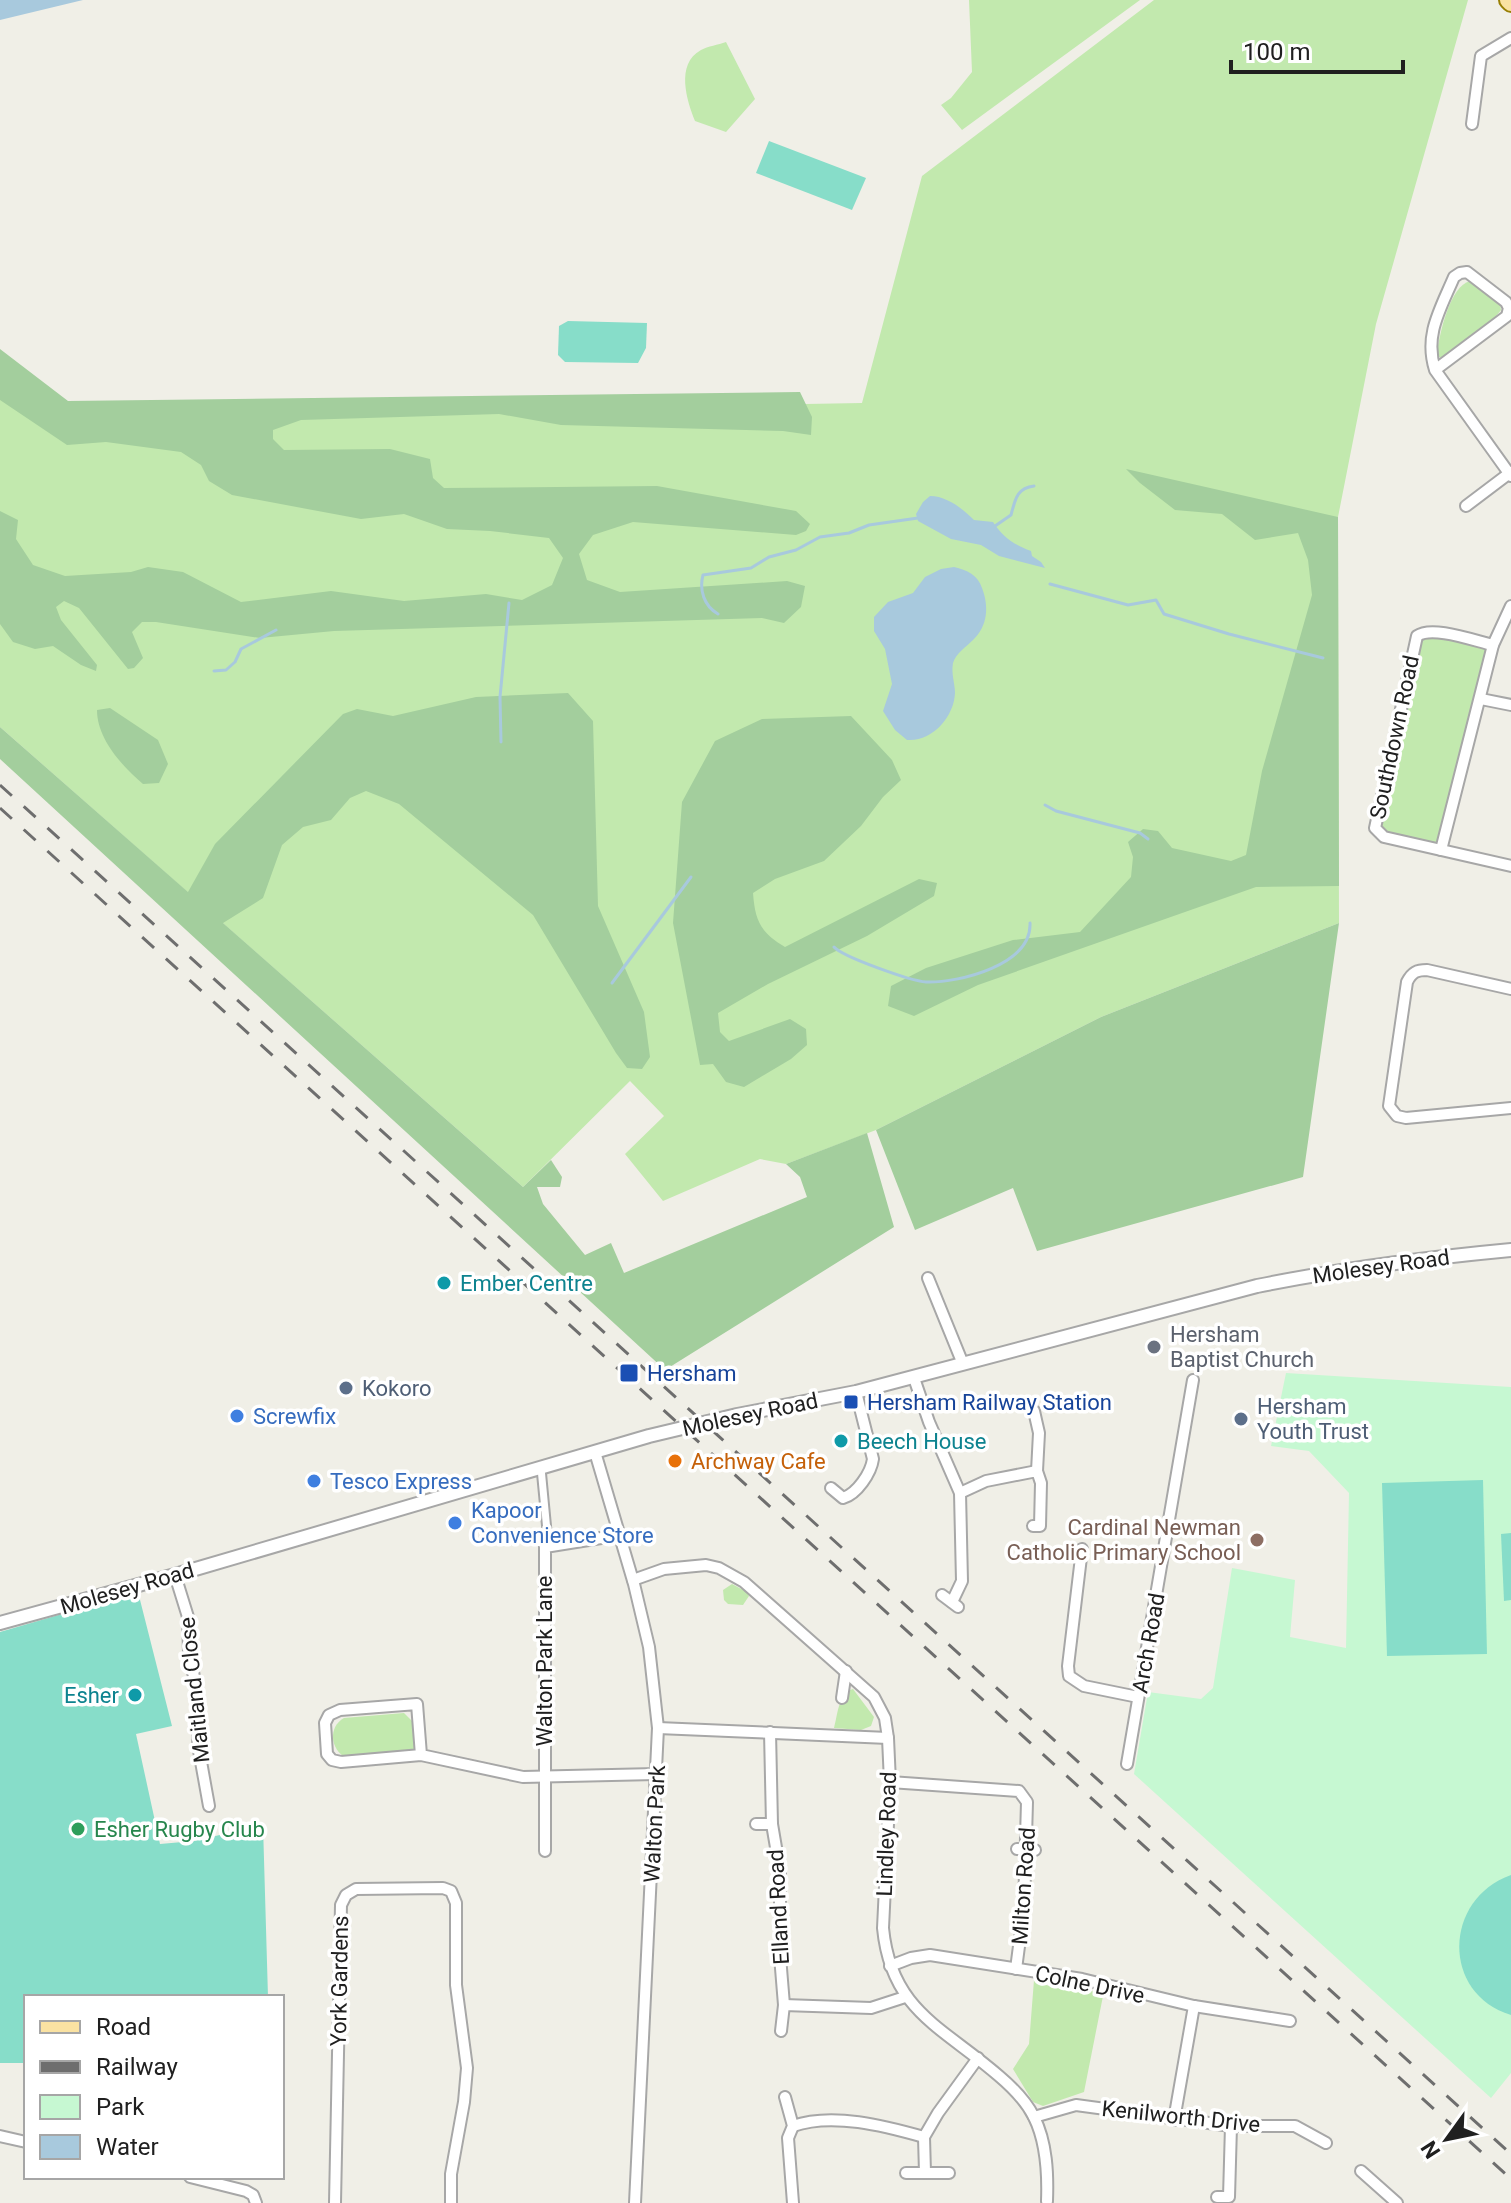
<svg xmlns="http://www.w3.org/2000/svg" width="1511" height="2203" viewBox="0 0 1511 2203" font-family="Roboto,sans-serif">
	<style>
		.grass { fill: #c2e9ae }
		.forest { fill: #a3ce9d }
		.park { fill: #c6f8d2 }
		.pitch { fill: #87ddc9 }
		.water { fill: #a8c9dd }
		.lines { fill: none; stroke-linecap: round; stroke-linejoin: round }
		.stream { stroke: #a8c9dd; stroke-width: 3 }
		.pedestrian-casing { stroke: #a7a7a7; stroke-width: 11 }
		.minor-casing { stroke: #a7a7a7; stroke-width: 14 }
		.tertiary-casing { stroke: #a7a7a7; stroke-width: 16 }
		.primary-casing { stroke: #987f04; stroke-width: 20 }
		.pedestrian { stroke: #fff; stroke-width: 7 }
		.minor { stroke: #fff; stroke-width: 10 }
		.tertiary { stroke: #fff; stroke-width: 12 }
		.primary { stroke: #fae2a2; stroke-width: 16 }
		.rail { stroke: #6e6e6e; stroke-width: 3; stroke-dasharray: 16 16; stroke-linecap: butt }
		.culture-dot { fill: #0f9aa8; stroke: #fff; stroke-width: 3 }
		.worship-dot { fill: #6b7280; stroke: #fff; stroke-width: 3 }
		.transit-dot { fill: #1a4fb4; stroke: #fff; stroke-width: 3 }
		.service-dot { fill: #5c6f8a; stroke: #fff; stroke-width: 3 }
		.shop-dot { fill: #3f7fe0; stroke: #fff; stroke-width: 3 }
		.food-dot { fill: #e8710a; stroke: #fff; stroke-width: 3 }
		.education-dot { fill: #8d6e63; stroke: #fff; stroke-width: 3 }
		.leisure-dot { fill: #2e9e5b; stroke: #fff; stroke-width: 3 }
		.labels { text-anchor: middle; stroke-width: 7; stroke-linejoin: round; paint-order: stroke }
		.street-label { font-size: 22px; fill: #202020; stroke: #fff }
		.culture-label { font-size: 22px; fill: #0d838f; stroke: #fff; text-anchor: start }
		.worship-label { font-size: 22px; fill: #5b616d; stroke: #fff; text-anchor: start }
		.transit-label { font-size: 22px; fill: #164399; stroke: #fff; text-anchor: start }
		.service-label { font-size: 22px; fill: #4e5e75; stroke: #fff; text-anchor: start }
		.shop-label { font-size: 22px; fill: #366cbe; stroke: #fff; text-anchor: start }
		.food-label { font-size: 22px; fill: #c56008; stroke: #fff; text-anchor: start }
		.education-label { font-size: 22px; fill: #785e54; stroke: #fff; text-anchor: end }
		.leisure-label { font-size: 22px; fill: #27864d; stroke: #fff; text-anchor: start }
	</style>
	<rect width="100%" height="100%" fill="#f0efe7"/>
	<g class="grass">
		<polygon points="969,0 1140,0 962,130 941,105 951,98 972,72"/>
		<polygon points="1154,0 1468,0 1376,324 1338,517 1339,923 1101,1017 876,1130 786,1164 760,1159 663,1201 625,1154 664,1116 630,1081 523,1187 0,727 0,397 71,416 862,403 922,176"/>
		<path d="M 726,42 L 755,99 L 726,132 L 695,121 C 687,101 675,64 701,50 C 708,46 718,45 726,42 Z"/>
		<path d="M 1470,281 L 1500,303 L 1501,310 L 1489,325 L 1444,358 L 1439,357 L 1437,352 C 1440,332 1450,286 1470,281 Z"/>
		<polygon points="1421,632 1493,645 1441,850 1384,837 1375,822"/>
		<polygon points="732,1584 747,1592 749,1596 743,1605 728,1604 724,1600 723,1590"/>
		<path d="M 853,1689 L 874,1717 L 871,1726 L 861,1730 L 834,1728 C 838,1714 838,1694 853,1689 Z"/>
		<path d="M 404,1713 L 415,1724 L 416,1747 L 411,1753 L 346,1758 C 330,1749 328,1727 344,1718 Z"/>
		<path d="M 1034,1980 C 1049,1987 1071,1993 1087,1989 L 1103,1996 L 1084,2092 L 1043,2106 L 1033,2102 L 1013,2069 L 1029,2044 Z"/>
	</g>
	<g class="forest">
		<polygon points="0,349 68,401 800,392 812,417 811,435 783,431 561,425 499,414 301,420 273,430 273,439 284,450 390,449 430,459 433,478 444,488 657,486 796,511 810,524 806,531 796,535 633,522 593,535 579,554 587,580 620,592 787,581 805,586 801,607 784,623 762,618 334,631 260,638 156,622 142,622 132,632 143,658 134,668 128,669 79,608 64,601 56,607 61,620 97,665 96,671 81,665 53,646 35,649 13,642 0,624 0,511 18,520 16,539 33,565 65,576 131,572 148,567 183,572 241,602 331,591 404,601 486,594 522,600 552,585 563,558 549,538 490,531 447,529 404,514 361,519 232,495 209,481 201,465 181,452 106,442 67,445 0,400"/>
		<polygon points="1126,469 1338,517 1339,886 1256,887 978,985 914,1016 888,1006 891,986 926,968 1013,940 1080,932 1131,877 1133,857 1128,842 1143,829 1158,831 1172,848 1231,861 1246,855 1262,771 1312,595 1308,560 1298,533 1255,540 1222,514 1175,510 1140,483"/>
		<polygon points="568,693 593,721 598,906 644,1012 650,1057 642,1069 627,1068 616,1053 533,915 399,804 366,791 350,798 331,820 303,827 282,845 263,898 223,923 523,1187 551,1160 562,1177 560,1187 537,1187 543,1204 585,1255 611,1243 624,1273 807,1197 800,1177 786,1164 867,1133 894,1227 665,1370 0,759 0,727 188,892 215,844 343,714 357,709 393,716 476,697"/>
		<path d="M 110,708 L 158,740 L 168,764 L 159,783 L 143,784 C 122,766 97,739 97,710 Z"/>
		<path d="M 851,716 L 892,760 L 901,780 L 883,797 L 861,826 L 824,861 L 775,879 L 753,893 C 755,921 761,933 785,947 L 919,879 L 937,883 L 934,896 L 867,936 L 768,984 L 718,1013 L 720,1032 L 729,1041 L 790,1019 L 806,1029 L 807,1045 L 791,1059 L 744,1087 L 726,1082 L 713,1064 L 700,1065 L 673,923 L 682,802 L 715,741 L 762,719 Z"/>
		<polygon points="1339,923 1303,1177 1037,1251 1013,1188 915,1230 876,1130 1101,1017"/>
	</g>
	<polygon class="park" points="1286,1373 1511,1387 1511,2073 1491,2098 1134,1774 1148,1692 1201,1699 1213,1688 1232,1568 1295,1580 1290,1637 1346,1648 1349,1493 1309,1451 1271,1446"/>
	<g class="pitch">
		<polygon points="769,141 866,178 852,210 756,173"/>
		<polygon points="568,321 647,323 646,348 638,363 565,362 558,355 559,326"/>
		<polygon points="1483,1480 1487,1654 1387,1656 1382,1483"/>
		<polygon points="1511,1533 1511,1600 1504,1601 1501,1534"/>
		<polygon points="138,1592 172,1726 136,1734 160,1844 194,1841 263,1825 268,1997 26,1997 26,2063 0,2063 0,1632"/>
		<path d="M 1511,1875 L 1511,2015 C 1441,1994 1443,1899 1511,1875 Z"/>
	</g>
	<g class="water">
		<polygon points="0,0 83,0 0,20"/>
		<path d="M 930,496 C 947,496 963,509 974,520 L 993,522 C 1003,537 1014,545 1031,551 L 1032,556 L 1041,562 L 1045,568 L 999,556 L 981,545 L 951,539 L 918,521 L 916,514 L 923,502 Z"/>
		<path d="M 954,567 C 967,570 978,575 982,588 C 989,606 988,626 973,640 C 966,647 956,653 953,663 C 951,674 955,683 955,693 C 954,717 932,742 907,740 L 895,730 L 883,711 L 892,684 L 885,649 L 874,631 L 874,617 L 888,602 L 913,593 L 925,577 L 941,569 Z"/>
	</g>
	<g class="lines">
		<g class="stream">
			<path d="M 995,526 L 1011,515 C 1015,501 1016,488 1034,486"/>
			<polyline points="1050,584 1128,605 1156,600 1164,614 1229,634 1323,658"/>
			<path d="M 718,614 C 704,606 699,590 703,575 L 751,568 L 769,557 L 796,550 L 820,537 L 849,533 L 869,525 L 918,518"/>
			<polyline points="214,671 226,670 235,662 241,649 276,630"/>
			<polyline points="501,742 500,697 509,603"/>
			<polyline points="1045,805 1056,811 1140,833 1148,839"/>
			<path d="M 834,947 C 843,957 911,981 926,982 C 959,983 1032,965 1030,923"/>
			<polyline points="612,983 691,877"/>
		</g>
		<g class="pedestrian-casing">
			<polyline id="pedestrian" points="541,1468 547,1531 545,1547"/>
		</g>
		<g class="minor-casing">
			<g id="minor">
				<polyline points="1472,124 1481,56 1511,38"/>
				<path d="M 1435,370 L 1507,316 L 1509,308 L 1506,302 L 1467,272 L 1460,273 L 1454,277 C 1440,310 1424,335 1435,370 L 1511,476"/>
				<polyline points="1466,506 1511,472"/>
				<path d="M 1493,645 C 1475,641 1432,625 1417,636 L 1375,828 L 1384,837 L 1511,866"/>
				<polyline points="1481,699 1511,705"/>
				<polyline points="1441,850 1493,645 1511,606"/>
				<path d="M 1511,989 L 1427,970 C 1417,970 1412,972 1407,982 L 1389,1106 L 1397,1116 L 1406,1118 L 1511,1108"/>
				<polyline points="928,1278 963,1364"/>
				<polyline points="914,1378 929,1422 960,1493 962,1581 952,1602"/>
				<polyline points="1034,1411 1039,1433 1037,1471"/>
				<polyline points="595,1452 634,1584 649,1647 658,1728 635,2203"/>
				<path d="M 831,1488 L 843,1498 C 857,1494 871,1473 873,1459 L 856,1392"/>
				<polyline points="960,1493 986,1481 1037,1471 1041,1483 1040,1526 1033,1526"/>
				<polyline points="1082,1549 1068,1666 1069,1676 1084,1686 1138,1697"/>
				<polyline points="175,1575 188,1617 189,1653 200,1705 198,1745 209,1806"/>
				<path d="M 633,1580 L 664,1569 L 706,1565 L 719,1568 L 744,1582 L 874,1697 L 885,1718 L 888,1738 L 890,1782 L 883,1928 C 891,2011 943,2027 999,2076 C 1012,2087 1026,2101 1034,2117 C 1047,2143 1048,2174 1047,2201"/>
				<polyline points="942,1595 958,1607"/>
				<polyline points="842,1698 846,1671"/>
				<polyline points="658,1728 888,1738"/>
				<polyline points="770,1732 772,1824"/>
				<polyline points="421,1755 417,1704 340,1710 329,1715 325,1723 327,1754 332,1760 341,1762 421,1755 523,1777 656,1774"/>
				<polyline points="1127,1764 1193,1380"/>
				<polyline points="890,1782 1019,1791 1027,1802 1024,1908 1016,1969"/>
				<polyline points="756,1824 772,1824 780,1871 780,1956 784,2005"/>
				<polyline points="1017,1849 1035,1850"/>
				<polyline points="545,1851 545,1547 601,1538 618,1532"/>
				<polyline points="890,1966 911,1958 930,1955 1082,1979 1194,2006 1290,2021"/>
				<polyline points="781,2031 784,2005 871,2008 905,1997"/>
				<polyline points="785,2097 793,2126 788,2138 793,2203"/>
				<polyline points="1034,2117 1076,2105 1231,2126 1295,2126 1326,2143"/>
				<polyline points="1174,2120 1194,2006"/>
				<path d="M 793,2126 C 832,2112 885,2126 924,2137"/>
				<polyline points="0,2136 26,2142"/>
				<polyline points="1361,2171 1397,2203"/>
				<polyline points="906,2173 949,2173"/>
				<polyline points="925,2173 924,2137 938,2113 978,2058"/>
				<polyline points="190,2177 246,2191 253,2195 256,2203"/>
				<polyline points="1217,2197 1229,2197 1231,2126"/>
				<polyline points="335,2203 341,1905 346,1895 356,1889 443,1888 451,1891 456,1903 456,1985 467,2068 464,2102 451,2174 451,2203"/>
			</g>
		</g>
		<g class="tertiary-casing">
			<path id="tertiary" d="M 0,1623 L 175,1575 L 649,1436 L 737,1415 L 856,1392 L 1257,1286 C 1341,1269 1426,1258 1511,1250"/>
		</g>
		<g class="primary-casing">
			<polyline id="primary" points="1508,0 1511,3"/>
		</g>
		<use href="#pedestrian" class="pedestrian"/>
		<use href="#minor" class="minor"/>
		<use href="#tertiary" class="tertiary"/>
		<use href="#primary" class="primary"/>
		<g class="rail">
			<polyline points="0,785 1511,2154"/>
			<polyline points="0,808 1511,2179"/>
		</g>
	</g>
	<g class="culture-dot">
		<circle cx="444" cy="1283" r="8"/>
		<circle cx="841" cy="1441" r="8"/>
		<circle cx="135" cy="1695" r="8"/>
	</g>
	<circle class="worship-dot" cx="1154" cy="1347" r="8"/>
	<g class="transit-dot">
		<rect x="619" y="1363" width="20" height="20" rx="4"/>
		<rect x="843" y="1394" width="16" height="16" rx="4"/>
	</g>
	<g class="service-dot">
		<circle cx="346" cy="1388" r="8"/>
		<circle cx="1241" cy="1419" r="8"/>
	</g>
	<g class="shop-dot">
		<circle cx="237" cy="1416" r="8"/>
		<circle cx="314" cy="1481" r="8"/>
		<circle cx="455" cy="1523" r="8"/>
	</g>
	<circle class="food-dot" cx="675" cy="1461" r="8"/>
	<circle class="education-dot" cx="1257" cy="1540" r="8"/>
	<circle class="leisure-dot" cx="78" cy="1829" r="8"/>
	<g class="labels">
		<g class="street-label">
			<text transform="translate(1394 737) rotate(-78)" y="8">Southdown Road</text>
			<text transform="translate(1381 1266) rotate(-8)" y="8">Molesey Road</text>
			<text transform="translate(750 1414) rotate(-12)" y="8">Molesey Road</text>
			<text transform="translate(127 1588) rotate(-16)" y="8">Molesey Road</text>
			<text transform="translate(1148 1643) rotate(-80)" y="8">Arch Road</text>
			<text transform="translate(544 1661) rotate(-90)" y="8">Walton Park Lane</text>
			<text transform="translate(194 1690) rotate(-96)" y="8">Maitland Close</text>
			<text transform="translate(654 1824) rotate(-87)" y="8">Walton Park</text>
			<text transform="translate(886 1834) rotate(-88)" y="8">Lindley Road</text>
			<text transform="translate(1023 1886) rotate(-86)" y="8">Milton Road</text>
			<text transform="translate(778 1907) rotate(-93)" y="8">Elland Road</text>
			<text transform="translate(339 1981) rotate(-89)" y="8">York Gardens</text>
			<text transform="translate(1090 1984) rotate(12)" y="8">Colne Drive</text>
			<text transform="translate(1181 2116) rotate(6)" y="8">Kenilworth Drive</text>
		</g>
		<g class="culture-label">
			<text x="460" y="1291">Ember Centre</text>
			<text x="857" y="1449">Beech House</text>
			<text x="119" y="1703" text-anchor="end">Esher</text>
		</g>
		<g class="worship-label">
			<text x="1170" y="1342">Hersham<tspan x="1170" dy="25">Baptist Church</tspan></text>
		</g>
		<g class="transit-label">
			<text x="647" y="1381">Hersham</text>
			<text x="867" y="1410">Hersham Railway Station</text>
		</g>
		<g class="service-label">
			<text x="362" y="1396">Kokoro</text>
			<text x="1257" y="1414">Hersham<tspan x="1257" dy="25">Youth Trust</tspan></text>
		</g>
		<g class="shop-label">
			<text x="253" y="1424">Screwfix</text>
			<text x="330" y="1489">Tesco Express</text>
			<text x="471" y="1518">Kapoor<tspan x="471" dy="25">Convenience Store</tspan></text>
		</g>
		<g class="food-label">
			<text x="691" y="1469">Archway Cafe</text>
		</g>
		<g class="education-label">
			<text x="1241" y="1535">Cardinal Newman<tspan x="1241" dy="25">Catholic Primary School</tspan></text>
		</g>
		<g class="leisure-label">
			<text x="94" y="1837">Esher Rugby Club</text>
		</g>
	</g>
	<rect x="24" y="1995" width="260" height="184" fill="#ffffff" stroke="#a6a6a6" stroke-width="2"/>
	<rect x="40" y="2021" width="40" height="12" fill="#fae2a2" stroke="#a6a6a6" stroke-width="2"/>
	<text x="96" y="2035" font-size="24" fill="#202020">Road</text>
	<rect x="40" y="2061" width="40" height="12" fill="#6e6e6e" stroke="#a6a6a6" stroke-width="2"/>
	<text x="96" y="2075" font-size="24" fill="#202020">Railway</text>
	<rect x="40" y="2095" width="40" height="24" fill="#c6f8d2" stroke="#a6a6a6" stroke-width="2"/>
	<text x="96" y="2115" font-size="24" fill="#202020">Park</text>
	<rect x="40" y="2135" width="40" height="24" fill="#a8c9dd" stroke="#a6a6a6" stroke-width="2"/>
	<text x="96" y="2155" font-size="24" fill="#202020">Water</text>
	<g transform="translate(1447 2139) rotate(237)" stroke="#ffffff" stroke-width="6" paint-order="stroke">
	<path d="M0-6L14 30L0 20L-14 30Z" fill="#202020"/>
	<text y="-12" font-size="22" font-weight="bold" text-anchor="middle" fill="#202020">N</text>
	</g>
	<path d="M1231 60v12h172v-12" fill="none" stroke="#202020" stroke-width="4"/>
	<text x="1243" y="60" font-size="24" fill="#202020" stroke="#ffffff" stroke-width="6" paint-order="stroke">100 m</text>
</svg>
